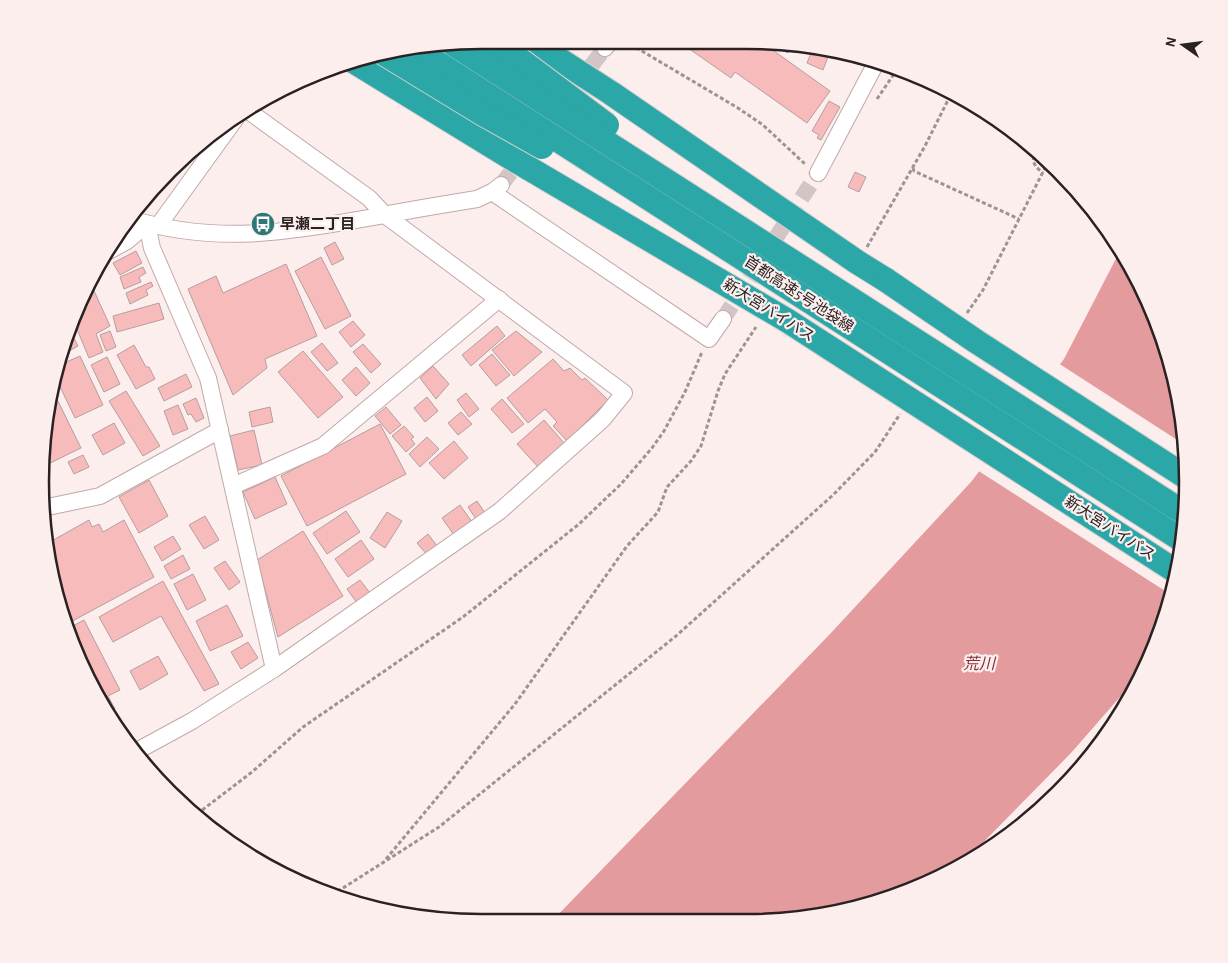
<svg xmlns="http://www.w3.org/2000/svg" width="1228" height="963" viewBox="0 0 1228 963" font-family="'Alegreya Sans','Noto Sans JP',sans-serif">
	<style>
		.water { fill: #e39b9d }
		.pier { fill: #fdeeee }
		.building { fill: #f7bbbc; stroke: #b69e9e }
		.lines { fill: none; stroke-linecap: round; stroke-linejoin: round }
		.minor-tunnel { stroke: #d3c5c5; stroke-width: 16; stroke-dasharray: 16 8; stroke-linecap: butt }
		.minor-casing { stroke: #c1a9a9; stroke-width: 18 }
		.highway-casing { stroke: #d0cece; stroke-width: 26 }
		.path { stroke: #9e9292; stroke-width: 3; stroke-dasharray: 4 2.5; stroke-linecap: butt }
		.minor { stroke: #fff; stroke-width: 16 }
		.highway { stroke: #2aa7a6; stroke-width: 24 }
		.highway-bridge-casing { stroke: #d0cece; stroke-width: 26; stroke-linecap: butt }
		.highway-bridge { stroke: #2aa7a6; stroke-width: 24 }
		.labels { text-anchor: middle; stroke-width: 4.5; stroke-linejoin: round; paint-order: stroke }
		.poi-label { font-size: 15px; font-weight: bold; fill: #2a2121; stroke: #fdeeee; text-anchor: start }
		.street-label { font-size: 15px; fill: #2a2121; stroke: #fdeeee }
		.water-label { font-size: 16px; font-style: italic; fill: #853038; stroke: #fdeeee }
		.rim { fill: none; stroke: #2a2121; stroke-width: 2.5 }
	</style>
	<rect width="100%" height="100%" fill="#fdeeee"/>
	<polygon class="water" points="1121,249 1129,261 1164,339 1184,424 1187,510 1173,595 1147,666 1071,753 958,868 888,900 776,922 550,923 830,634 971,482 1064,359"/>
	<polygon class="pier" points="1058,363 1185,445 1187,510 1173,596 977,470"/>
	<g class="building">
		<polygon points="678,41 760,41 830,91 807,123 735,72 731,78"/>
		<polygon points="769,41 775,41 792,44 788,53 773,46 774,43"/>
		<polygon points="813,48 837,53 834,59 828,57 823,70 807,63"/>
		<polygon points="829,101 840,107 821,140 817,138 819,135 812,131"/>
		<polygon points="855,172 866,177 859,192 848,187"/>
		<polygon points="335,242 344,259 332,265 324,248"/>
		<polygon points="136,251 142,263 120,275 113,263"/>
		<polygon points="321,257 351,316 325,329 295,271"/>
		<polygon points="286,264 317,336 265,359 267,368 233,395 188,289 216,276 223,293"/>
		<polygon points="143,267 146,273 139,277 141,282 124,289 120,277"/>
		<polygon points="90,282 110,326 96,334 103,352 89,358 74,322"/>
		<polygon points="151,282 153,286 146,290 148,295 130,304 126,293"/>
		<polygon points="159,303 164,319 117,332 113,316"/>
		<polygon points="353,321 365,335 351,347 339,332"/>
		<polygon points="497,326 505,336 471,366 462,355"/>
		<polygon points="70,331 78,346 60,356"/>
		<polygon points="110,331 116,347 106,351 100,335"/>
		<polygon points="516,331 542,352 514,376 492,350"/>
		<polygon points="322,343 338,363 327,371 311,352"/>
		<polygon points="363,344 381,364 371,373 353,352"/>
		<polygon points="134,345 146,367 149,367 155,379 136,389 117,355"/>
		<polygon points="303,351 343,397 318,418 278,372"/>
		<polygon points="492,354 510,375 496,386 479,365"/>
		<polygon points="80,356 103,405 75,418 54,374 55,367"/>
		<polygon points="107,357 120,384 104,392 91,365"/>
		<polygon points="553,359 564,371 570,368 582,380 585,378 608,400 567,441 553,426 557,422 545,409 528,423 507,398"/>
		<polygon points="433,366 449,384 436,399 420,378"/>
		<polygon points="356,367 370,383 356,396 342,380"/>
		<polygon points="186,374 192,387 164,401 158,388"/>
		<polygon points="52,389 81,448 44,466 42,463"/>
		<polygon points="126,391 160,446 143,456 109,401"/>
		<polygon points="466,393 479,409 469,417 457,400"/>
		<polygon points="427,397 438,411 425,422 414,408"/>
		<polygon points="196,398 204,418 196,422 191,414 188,415 183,404"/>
		<polygon points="502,399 524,424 512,433 491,409"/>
		<polygon points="178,405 188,429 173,435 164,411"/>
		<polygon points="270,407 273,422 252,427 249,412"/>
		<polygon points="386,407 401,425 390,434 375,416"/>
		<polygon points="461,412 472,424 458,435 448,423"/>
		<polygon points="544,420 565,444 539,468 517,444"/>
		<polygon points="114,423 125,443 103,455 92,435"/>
		<polygon points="380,424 406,474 307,526 281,476"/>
		<polygon points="404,426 414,437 411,439 415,444 406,452 392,436"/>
		<polygon points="254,430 262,465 238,470 230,436"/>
		<polygon points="427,437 439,449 420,467 409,454"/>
		<polygon points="454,441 468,458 444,479 429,463"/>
		<polygon points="83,455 89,467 74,474 68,462"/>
		<polygon points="41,472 48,489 41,492 40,482"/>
		<polygon points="275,477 287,504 255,519 243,492"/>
		<polygon points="149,480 168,516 139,533 119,497"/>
		<polygon points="477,501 485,513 476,519 468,507"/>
		<polygon points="460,505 472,522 454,535 442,518"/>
		<polygon points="346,511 360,532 327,554 313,533"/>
		<polygon points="387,512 402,521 385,548 370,538"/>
		<polygon points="205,516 219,540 204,549 189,525"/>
		<polygon points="89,520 92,527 99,524 103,532 124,520 154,577 67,624 55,596 48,543"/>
		<polygon points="303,531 343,596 278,637 257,560"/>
		<polygon points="428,534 438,547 428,556 417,543"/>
		<polygon points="173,536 181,549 162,561 154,547"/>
		<polygon points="361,540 374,559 348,577 335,559"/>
		<polygon points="183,555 190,569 171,579 164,566"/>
		<polygon points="225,561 240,582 229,590 214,568"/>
		<polygon points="193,574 206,600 187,610 174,584"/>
		<polygon points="360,580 370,593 357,603 347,589"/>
		<polygon points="163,581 219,684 204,691 161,616 113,642 99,617"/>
		<polygon points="227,605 243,636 210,651 196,621"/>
		<polygon points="84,620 120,690 108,696 115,709 107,713 99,702 69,628"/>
		<polygon points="248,642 258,658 241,669 231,652"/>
		<polygon points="158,656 168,674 140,690 130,671"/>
	</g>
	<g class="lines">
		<g class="minor-tunnel">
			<polyline points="562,104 605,48"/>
			<polyline points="501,185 540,134"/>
			<polyline points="723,319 818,173"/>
		</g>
		<g class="minor-casing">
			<g id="minor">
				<polyline points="605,48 611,40"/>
				<polyline points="818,173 877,61"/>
				<polyline points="492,192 709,339 723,319"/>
				<path d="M 131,219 C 214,244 285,233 368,218 C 404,211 440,205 477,199 L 492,192 L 501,185"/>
				<polyline points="147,224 152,248 208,378 274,669"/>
				<polyline points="158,226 236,118"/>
				<polyline points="105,253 127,241 147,224"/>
				<polyline points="233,486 323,446 499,299"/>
				<polyline points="43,508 100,496 220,430"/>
				<polyline points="135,752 192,721 274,669 500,511 603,419 624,393 385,215 369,198 247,110"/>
			</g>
		</g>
		<g class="highway-casing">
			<g id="highway">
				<polyline points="529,40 611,93 857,262 886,280"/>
				<polyline points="353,61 508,156 788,321"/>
			</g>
		</g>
		<g class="path">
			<polyline points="625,41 738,108 763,125 805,164"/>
			<polyline points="877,99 898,68"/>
			<polyline points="997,122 997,123 998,122"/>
			<polyline points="1036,150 1033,161 1036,167 1043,173"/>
			<polyline points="913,168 914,171 1019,219"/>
			<polyline points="867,247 925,146 950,96"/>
			<polyline points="967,313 983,290 1048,162"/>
			<polyline points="197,814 252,772 303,727 463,617 579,524 621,484 652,448 664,431 685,392 702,352"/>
			<polyline points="386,859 515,704 627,546 658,512 667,487 691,461 701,446 718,391 725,374 756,327"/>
			<polyline points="332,895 439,827 676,636 833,495 875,452 900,414"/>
		</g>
		<use href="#minor" class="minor"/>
		<use href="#highway" class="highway"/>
		<g class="highway-bridge-casing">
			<g id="highway-bridge">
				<polyline points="488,40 515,56 607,125"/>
				<polyline points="453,44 1186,514"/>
				<polyline points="416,49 1182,540"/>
				<polyline points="383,53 483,114 542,147"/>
				<polyline points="886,280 977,342 1186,477"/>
				<polyline points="788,321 1177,572"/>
			</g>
		</g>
		<use href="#highway-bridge" class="highway-bridge"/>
	</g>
	<defs>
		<g id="bus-disc" transform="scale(1.25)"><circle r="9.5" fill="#2e7877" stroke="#fdeeee"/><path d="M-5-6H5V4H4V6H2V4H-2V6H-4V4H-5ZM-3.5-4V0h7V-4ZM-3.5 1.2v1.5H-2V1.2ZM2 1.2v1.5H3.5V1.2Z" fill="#fff"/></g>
	</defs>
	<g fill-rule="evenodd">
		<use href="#bus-disc" x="263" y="224"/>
	</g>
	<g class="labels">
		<g class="poi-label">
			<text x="280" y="229">早瀬二丁目</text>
		</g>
		<g class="street-label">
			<text transform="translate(799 294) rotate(33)" y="5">首都高速5号池袋線</text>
			<text transform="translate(769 310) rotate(32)" y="5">新大宮バイパス</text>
			<text transform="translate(1110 528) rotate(33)" y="5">新大宮バイパス</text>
		</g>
		<g class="water-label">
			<text x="979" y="669">荒川</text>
		</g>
	</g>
	<path d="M0 0H1228V963H0ZM481 49H747A432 432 0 0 1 1179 481V482A432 432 0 0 1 747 914H481A432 432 0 0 1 49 482V481A432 432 0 0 1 481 49Z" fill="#fdeeee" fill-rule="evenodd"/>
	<path class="rim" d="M481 49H747A432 432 0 0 1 1179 481V482A432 432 0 0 1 747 914H481A432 432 0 0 1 49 482V481A432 432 0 0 1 481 49Z"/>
	<g transform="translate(1183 45) rotate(284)" stroke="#fdeeee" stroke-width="4" paint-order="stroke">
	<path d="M0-4L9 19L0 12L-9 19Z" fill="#2a2121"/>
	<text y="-8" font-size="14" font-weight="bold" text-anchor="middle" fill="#2a2121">N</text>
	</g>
</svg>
